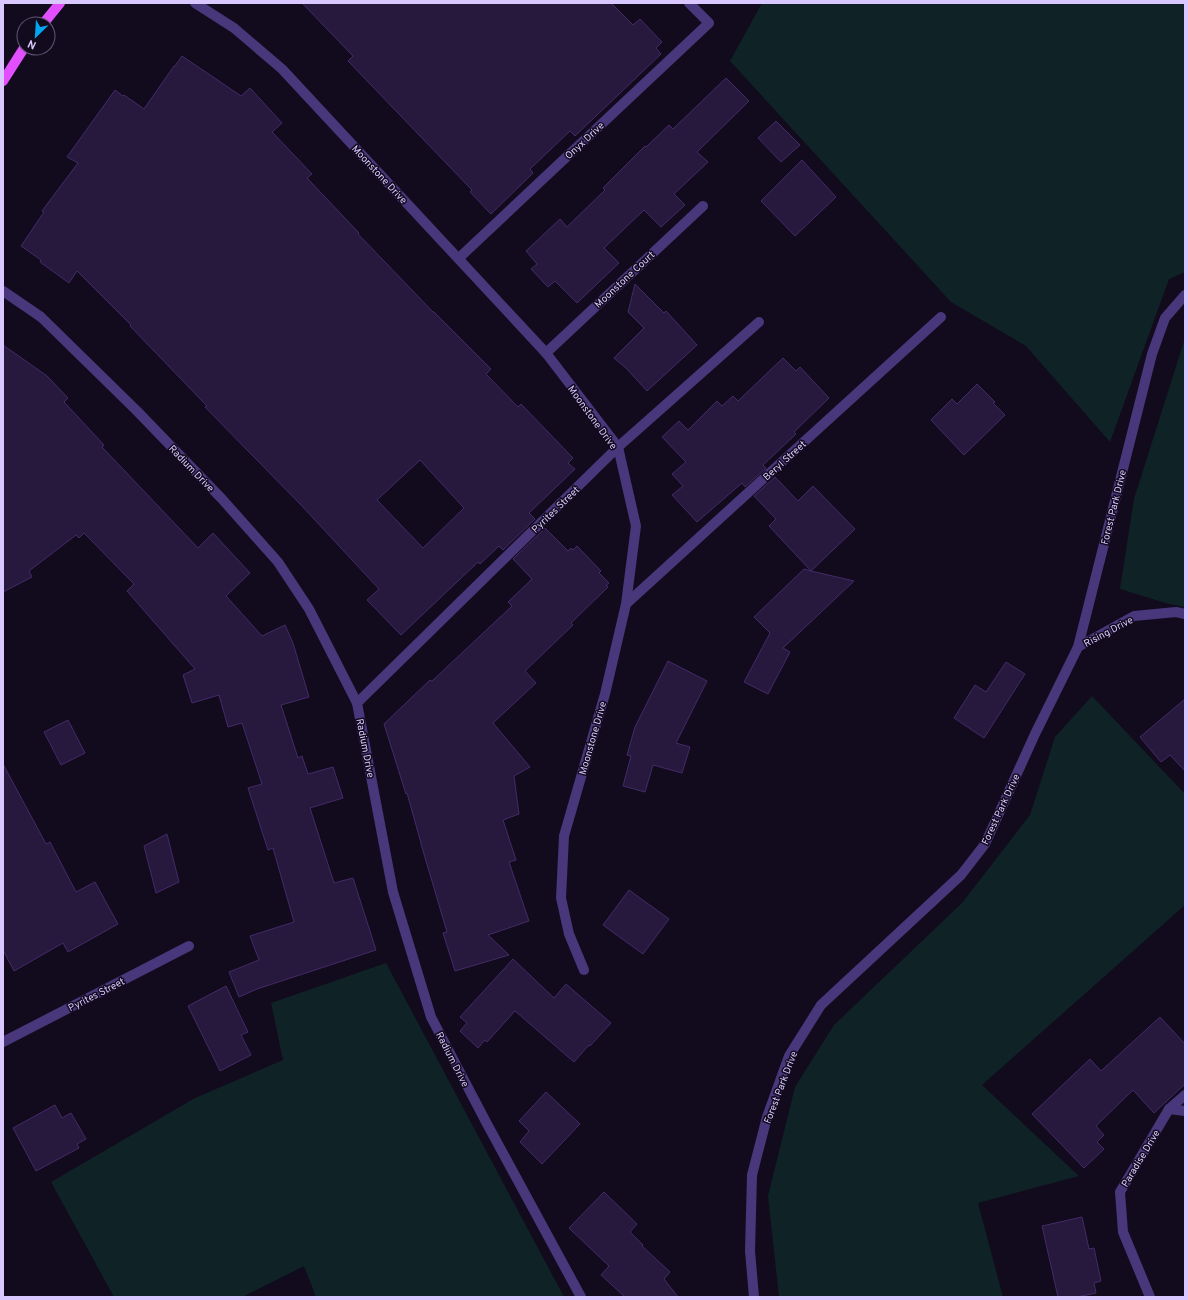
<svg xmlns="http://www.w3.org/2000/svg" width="1188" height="1300" viewBox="0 0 1188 1300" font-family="Overpass,sans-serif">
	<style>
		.green { fill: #0f2226 }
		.building { fill: #27183d; stroke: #442a69; fill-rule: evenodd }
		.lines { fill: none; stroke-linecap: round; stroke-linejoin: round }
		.minor { stroke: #48377b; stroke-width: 10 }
		.major { stroke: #e14ffe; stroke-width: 10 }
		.labels { text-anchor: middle; stroke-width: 3; stroke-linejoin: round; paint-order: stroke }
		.street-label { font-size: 10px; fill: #d9c8ff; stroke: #120b1d }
	</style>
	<rect width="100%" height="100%" fill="#120b1d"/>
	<g class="green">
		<polygon points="762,3 1185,3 1185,272 1169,279 1110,442 1026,346 951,302 730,61"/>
		<polygon points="1185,338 1185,607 1169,604 1120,589 1134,499"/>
		<polygon points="1092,696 1185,794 1185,905 982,1085 1079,1176 978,1203 1003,1297 779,1297 768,1196 795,1087 834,1025 962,903 1030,815 1055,737"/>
		<polygon points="386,963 564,1297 316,1297 304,1266 242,1297 114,1297 51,1182 195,1098 283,1060 271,1003"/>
	</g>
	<g class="building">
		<polygon points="302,3 611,3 633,25 640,19 662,42 656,48 661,54 575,136 570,131 530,169 533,173 491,214 470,192 472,190 348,61 353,56"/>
		<path d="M 182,56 L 241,96 L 250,88 L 282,123 L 272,132 L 312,174 L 307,178 L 359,233 L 358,234 L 433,312 L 434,312 L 491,369 L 486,374 L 518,407 L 521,404 L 573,458 L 568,463 L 575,469 L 529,513 L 535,519 L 503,550 L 499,546 L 480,564 L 478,562 L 401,635 L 367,600 L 379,589 L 302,506 L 205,407 L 207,406 L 130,326 L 131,325 L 77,271 L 69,283 L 40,262 L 41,260 L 21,246 L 44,212 L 42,211 L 78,163 L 67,157 L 115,90 L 123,96 L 124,95 L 144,109 L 174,66 L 175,66 ZM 420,460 L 464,508 L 423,548 L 377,500 Z"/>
		<polygon points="726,78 749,101 697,152 708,162 674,194 685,205 661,227 644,210 604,248 619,263 577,303 555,281 548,287 531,269 537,264 526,251 560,219 567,227 605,190 603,188 645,146 646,147 669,125 673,129"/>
		<polygon points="776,121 800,145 781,162 758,138"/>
		<polygon points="802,160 836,197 795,236 761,201"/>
		<polygon points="635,284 664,313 666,311 697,345 647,391 626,368 614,358 644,328 628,312"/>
		<polygon points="3,345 47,376 68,398 64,402 104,445 102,447 198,548 213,533 250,573 226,596 262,636 285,625 293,643 309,697 281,705 298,758 302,756 308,774 333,767 343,798 310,808 334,883 353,878 376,950 257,989 239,997 229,972 259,960 250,936 294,922 273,848 268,850 248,788 262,784 242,723 228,727 219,695 192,703 183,675 195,669 127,591 134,584 84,533 79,538 76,535 29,571 32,577 3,592"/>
		<polygon points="783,358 796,371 800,367 829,398 794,432 796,434 763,465 766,468 745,487 742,483 697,522 672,495 683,486 672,474 686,462 662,437 679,421 688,430 717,401 722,406 733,396 738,401"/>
		<polygon points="977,384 995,402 993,403 1005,415 964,455 931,420 952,399 957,404"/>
		<polygon points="775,477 798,501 813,486 855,529 811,571 854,581 783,648 790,652 768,694 744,682 770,633 754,617 804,569 811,571 769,526 776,519 754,496"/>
		<polygon points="545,528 568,551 571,548 573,550 577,546 601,571 599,573 609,583 606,585 608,587 571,623 573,625 525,671 536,683 493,723 530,767 514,776 519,814 503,820 516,860 509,862 529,921 488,935 509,955 455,971 443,933 447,932 421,844 421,843 407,793 406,794 384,724 430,680 432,681 512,606 508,602 532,579 513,559"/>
		<polygon points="668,661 707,681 676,743 690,747 682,773 653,765 645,792 623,786 631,756 627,755 635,727"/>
		<polygon points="1006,662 1025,674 984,738 954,718 975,685 986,692"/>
		<polygon points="1185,699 1185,771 1170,755 1161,762 1140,737"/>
		<polygon points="68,720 85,753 61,765 44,732"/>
		<polygon points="3,764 46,844 50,842 76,892 95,882 118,924 68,952 63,943 14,971 3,950"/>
		<polygon points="167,834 179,882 156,893 144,846"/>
		<polygon points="629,890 669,919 643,954 603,925"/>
		<polygon points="513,959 554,998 566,984 611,1023 590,1046 589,1045 574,1062 515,1011 487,1042 485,1040 478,1048 460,1031 467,1023 460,1017"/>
		<polygon points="226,986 248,1032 241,1035 251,1055 220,1071 188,1006"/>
		<polygon points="1160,1017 1185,1044 1185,1084 1154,1113 1133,1090 1096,1126 1104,1135 1097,1142 1104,1149 1084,1168 1032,1114 1090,1059 1101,1071"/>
		<polygon points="546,1092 580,1124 542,1164 520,1142 529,1131 519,1121"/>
		<polygon points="55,1105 62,1118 71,1113 86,1139 77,1144 79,1148 36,1171 13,1128"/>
		<polygon points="604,1192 637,1224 630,1232 643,1245 642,1246 670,1272 664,1279 678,1297 625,1297 601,1275 609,1266 569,1228"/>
		<polygon points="1082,1217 1089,1249 1094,1248 1101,1281 1094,1283 1096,1293 1077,1297 1058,1297 1042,1226"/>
	</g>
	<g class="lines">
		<g class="minor">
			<polyline points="195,3 234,28 282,69 546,353 618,447 636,526 626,604 605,694 564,836 561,898 569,934 584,970"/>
			<polyline points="459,258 709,23 689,3"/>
			<polyline points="3,291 41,317 137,411 222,499 278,562 309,609 357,703 393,892 431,1017 486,1122 581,1297"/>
			<polyline points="546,353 703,206"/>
			<polyline points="626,604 941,317"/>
			<polyline points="1078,647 1134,616 1176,612 1185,614"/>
			<polyline points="357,703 618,447 759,322"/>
			<polyline points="3,1042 189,946"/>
			<polyline points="1169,1109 1185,1111"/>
			<polyline points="754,1297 750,1251 752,1175 767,1117 789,1056 821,1005 961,875 985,844 1035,734 1078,647 1152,354 1165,318 1185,295"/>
			<polyline points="1150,1297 1123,1232 1120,1192 1169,1109 1185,1095"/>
		</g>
		<g class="major">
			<polyline points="43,24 60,3"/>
			<polyline points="3,81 24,48"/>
		</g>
	</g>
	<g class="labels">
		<g class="street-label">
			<text transform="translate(584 140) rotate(-43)" y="4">Onyx Drive</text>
			<text transform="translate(380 174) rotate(47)" y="4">Moonstone Drive</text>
			<text transform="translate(624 279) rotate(-43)" y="4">Moonstone Court</text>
			<text transform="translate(593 417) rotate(54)" y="4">Moonstone Drive</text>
			<text transform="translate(784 460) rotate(-42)" y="4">Beryl Street</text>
			<text transform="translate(192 468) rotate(46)" y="4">Radium Drive</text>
			<text transform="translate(1113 507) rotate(-76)" y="4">Forest Park Drive</text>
			<text transform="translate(555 509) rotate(-44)" y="4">Pyrites Street</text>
			<text transform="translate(1108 631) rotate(-28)" y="4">Rising Drive</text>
			<text transform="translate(592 738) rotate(-74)" y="4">Moonstone Drive</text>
			<text transform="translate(366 748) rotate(79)" y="4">Radium Drive</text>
			<text transform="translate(1000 809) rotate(-65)" y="4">Forest Park Drive</text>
			<text transform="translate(96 994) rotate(-27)" y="4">Pyrites Street</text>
			<text transform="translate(453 1059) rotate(63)" y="4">Radium Drive</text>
			<text transform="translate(780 1087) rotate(-69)" y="4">Forest Park Drive</text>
			<text transform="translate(1140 1158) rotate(-59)" y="4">Paradise Drive</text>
		</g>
	</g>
	<rect width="1188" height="1300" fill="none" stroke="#d9c8ff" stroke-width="8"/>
	<g transform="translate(36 36) rotate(205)"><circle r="19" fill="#120b1d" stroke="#625777"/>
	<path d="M0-3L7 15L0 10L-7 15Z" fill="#02a6f0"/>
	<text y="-6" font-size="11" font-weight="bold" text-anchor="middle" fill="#d9c8ff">N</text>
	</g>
</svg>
